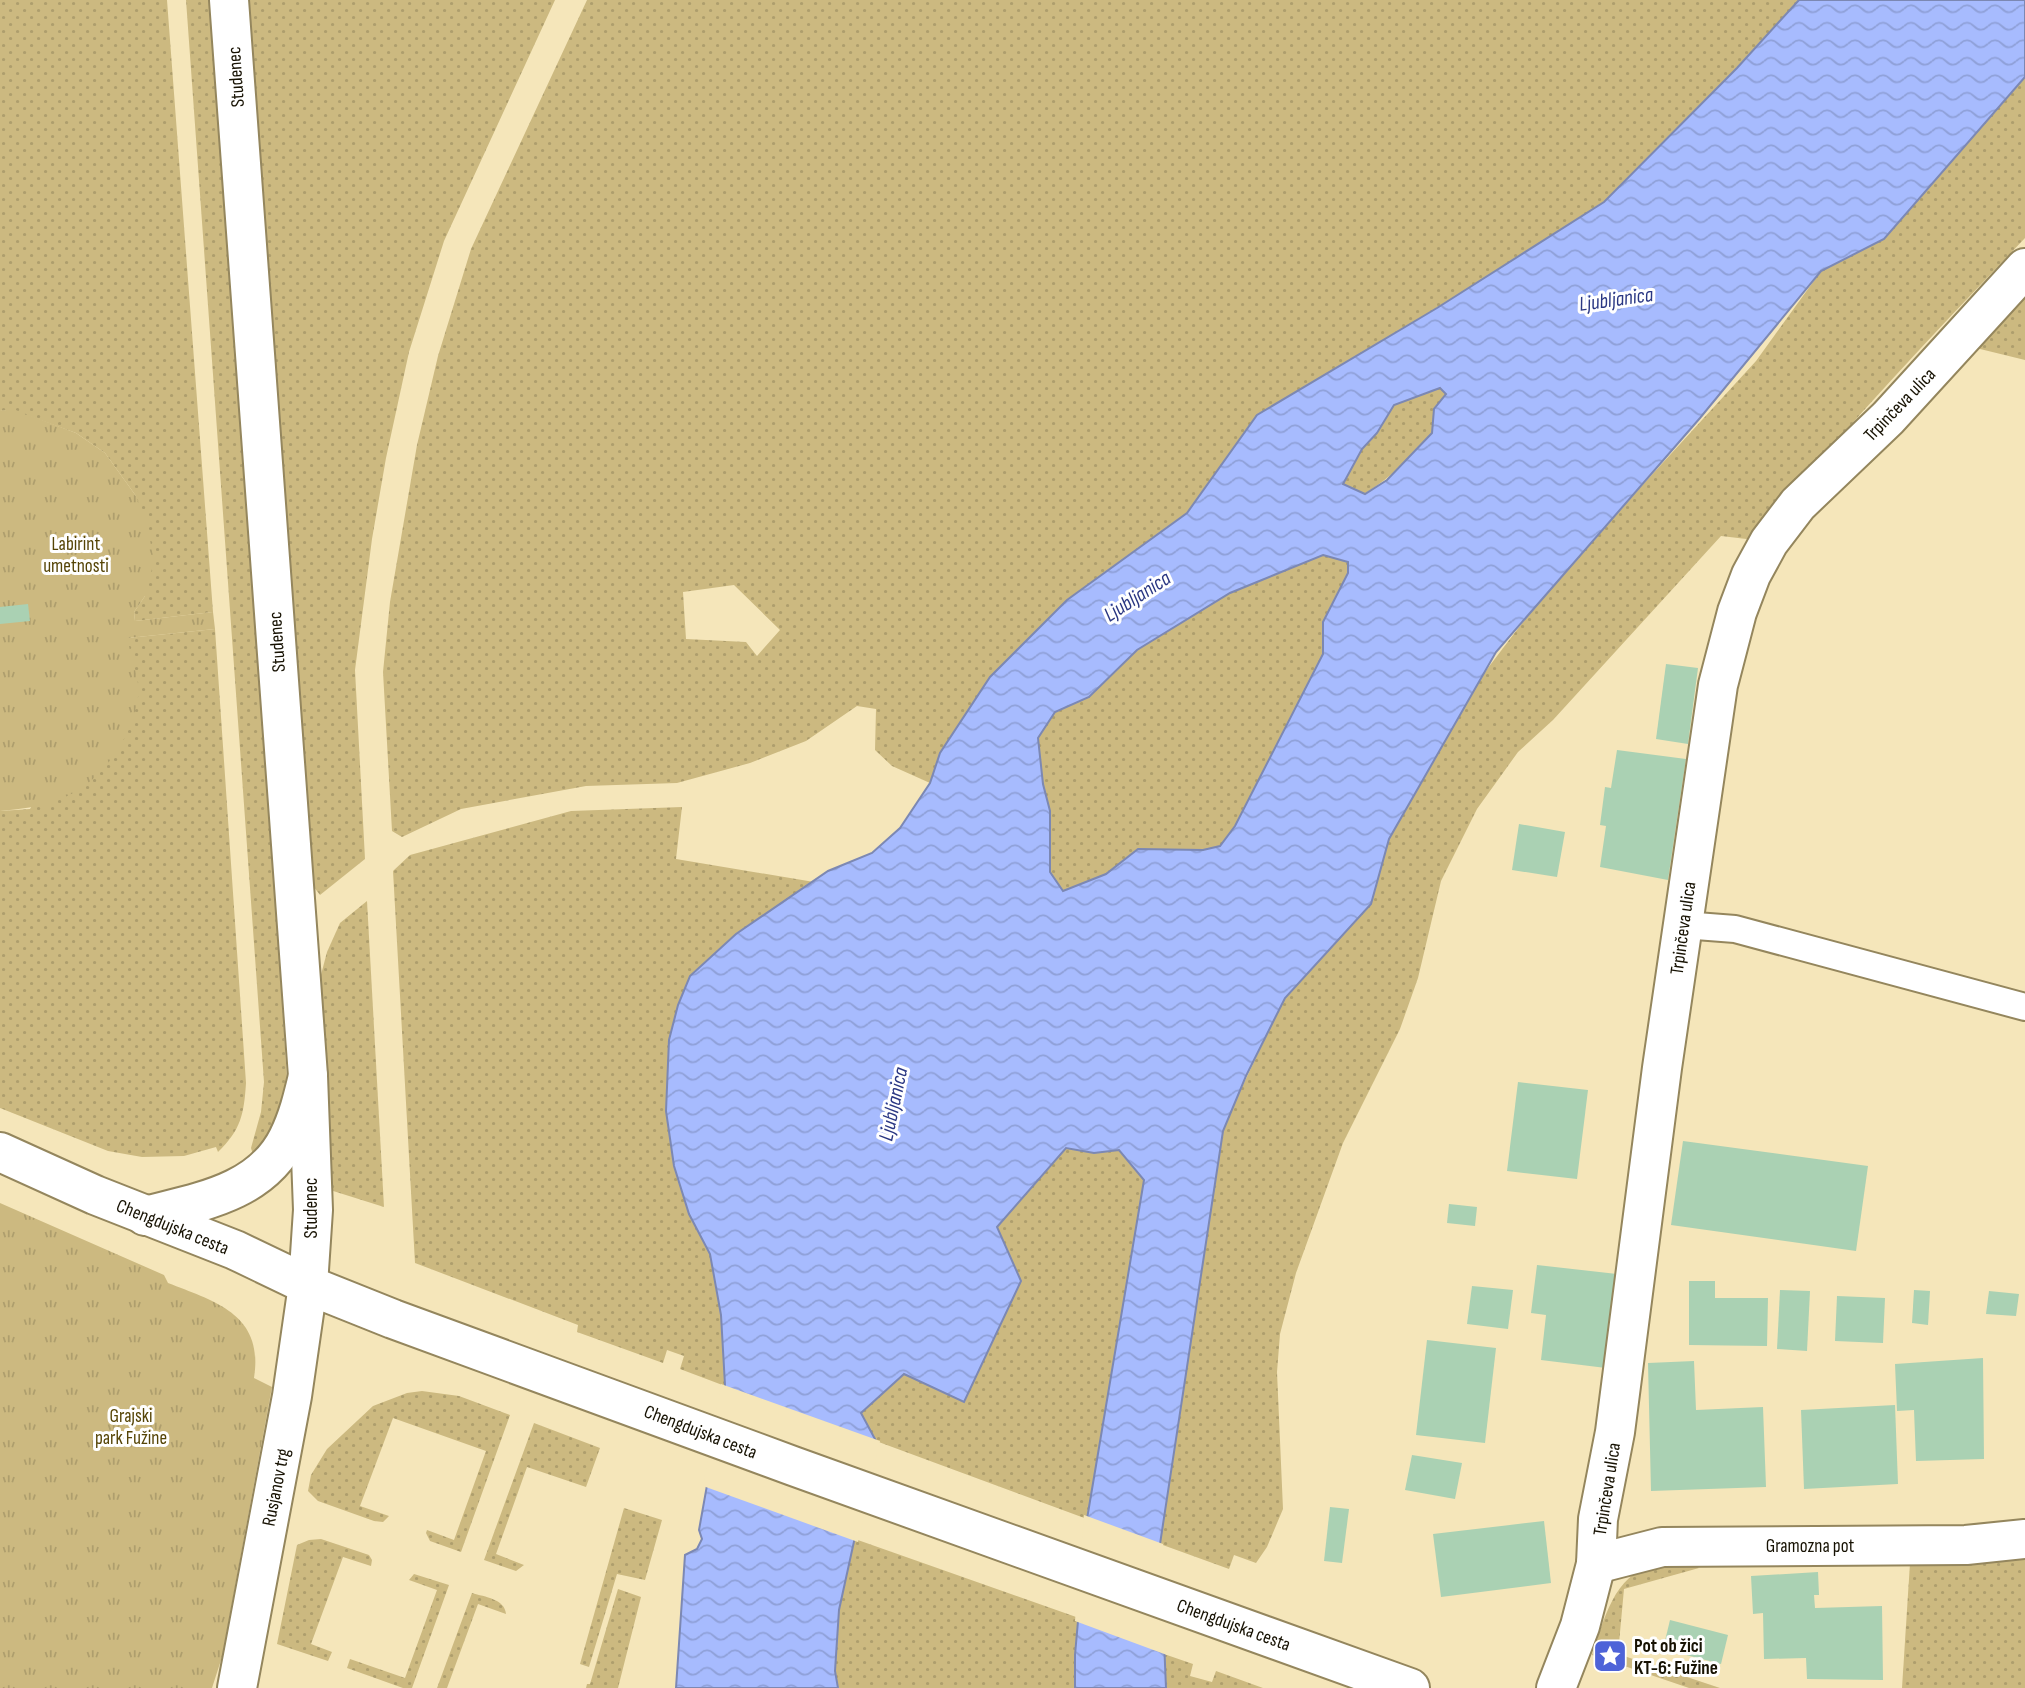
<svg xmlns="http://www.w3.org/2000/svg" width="2025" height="1688" viewBox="0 0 2025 1688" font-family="'Sofia Sans Condensed',sans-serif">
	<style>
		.grass { fill: url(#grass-dots); fill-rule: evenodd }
		.park { fill: url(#park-tufts) }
		.water { fill: url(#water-waves); stroke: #7c88b3; stroke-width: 2; fill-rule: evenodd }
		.pier { fill: #f5e6ba }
		.building { fill: #aad1b3 }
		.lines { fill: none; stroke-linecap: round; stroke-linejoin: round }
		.service-casing { stroke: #94865d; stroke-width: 30 }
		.minor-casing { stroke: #94865d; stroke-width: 42 }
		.tertiary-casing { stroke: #94865d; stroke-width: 42 }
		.service { stroke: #fff; stroke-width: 26 }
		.minor { stroke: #fff; stroke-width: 38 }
		.tertiary { stroke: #fff; stroke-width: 38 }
		.labels { text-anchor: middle; stroke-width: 6; stroke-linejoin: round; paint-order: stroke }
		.street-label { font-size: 19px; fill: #171203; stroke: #fff }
		.park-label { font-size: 19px; fill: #554406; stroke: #fff }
		.poi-label { font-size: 19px; font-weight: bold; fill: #171203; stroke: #fff; text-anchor: start }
		.water-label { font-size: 21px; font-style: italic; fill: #2a3783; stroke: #fff }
	</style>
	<defs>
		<pattern id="grass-dots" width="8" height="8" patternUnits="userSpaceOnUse" patternTransform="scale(1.75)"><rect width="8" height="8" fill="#ccb980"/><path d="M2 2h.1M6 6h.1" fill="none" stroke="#ae9e6d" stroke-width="1.8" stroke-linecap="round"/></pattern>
		<pattern id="park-tufts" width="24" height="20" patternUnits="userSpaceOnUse" patternTransform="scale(1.75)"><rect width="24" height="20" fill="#ccb980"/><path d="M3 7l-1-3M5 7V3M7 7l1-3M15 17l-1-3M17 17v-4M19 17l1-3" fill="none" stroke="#ae9e6d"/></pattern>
		<pattern id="water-waves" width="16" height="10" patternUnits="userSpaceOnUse" patternTransform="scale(1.75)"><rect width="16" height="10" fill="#a7bbfe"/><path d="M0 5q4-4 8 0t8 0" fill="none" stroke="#8fa0d8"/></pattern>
	</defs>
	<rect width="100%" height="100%" fill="#f5e6ba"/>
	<g class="grass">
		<polygon points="0,0 167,0 213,612 135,621 134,612 145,596 136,496 105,453 76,433 13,410 0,411"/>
		<polygon points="186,0 214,0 252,527 287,1079 281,1118 254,1158 251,1148 261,1112 264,1082"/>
		<polygon points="248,0 555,0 444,241 409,352 386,458 372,539 355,670 365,859 320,895 310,882"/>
		<path d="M 587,0 L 1799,0 L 1737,68 L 1604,202 L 1437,308 L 1257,415 L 1187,513 L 1067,600 L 940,753 L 930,783 L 892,766 L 875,750 L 876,709 L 857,706 L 806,741 L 750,763 L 677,783 L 586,786 L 461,809 L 402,837 L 392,831 L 383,672 L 390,602 L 417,445 L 438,356 L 471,249 ZM 734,585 L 780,630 L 757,656 L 746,642 L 686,639 L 683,592 Z"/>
		<path d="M 2025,74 L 2025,238 C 1932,336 1838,433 1755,540 L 1721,536 L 1553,720 L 1518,752 L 1477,809 L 1441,881 L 1418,978 L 1400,1029 L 1343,1143 L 1296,1273 L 1280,1334 L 1277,1372 L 1283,1509 L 1267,1547 L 1256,1563 L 1234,1555 L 1229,1569 L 1160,1544 L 1223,1132 L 1222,1129 L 1285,997 L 1371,904 L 1389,839 L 1459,706 L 1551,585 L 1756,361 L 1821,271 L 1884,239 Z"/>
		<polygon points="2025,297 2025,360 1976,348"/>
		<path d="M 1440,388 L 1446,394 L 1432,421 L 1432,432 C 1411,457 1392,477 1364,494 L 1342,484 L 1362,449 L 1377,433 L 1394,405 Z"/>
		<polygon points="1323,555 1348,562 1348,573 1323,622 1323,654 1235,826 1220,846 1203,850 1139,849 1106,874 1063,891 1050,872 1050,811 1043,784 1038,738 1055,712 1089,697 1137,650 1230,593"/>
		<path d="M 215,629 L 246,1083 C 244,1114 241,1130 218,1152 L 216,1147 L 184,1156 L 142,1157 L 108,1151 L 0,1108 L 0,811 L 30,809 L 128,642 L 128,638 Z"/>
		<polygon points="682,807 676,859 814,882 690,976 678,1005 669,1040 666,1111 674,1166 689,1214 710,1254 721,1315 725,1386 680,1369 684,1356 667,1350 663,1363 577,1332 578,1325 415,1263 393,871 410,855 571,811"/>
		<polygon points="367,901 384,1207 330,1190 317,990 327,952 340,923"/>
		<polygon points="1065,1148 1094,1153 1119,1150 1144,1180 1087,1519 876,1441 861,1413 904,1374 964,1402 1021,1281 997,1227"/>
		<polygon points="422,1391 459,1396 510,1415 461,1552 430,1541 426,1533 427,1530 454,1540 486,1451 393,1418 360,1506 389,1516 383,1522 374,1521 318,1501 308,1491 311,1475 327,1449 373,1406 407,1393"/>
		<polygon points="534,1423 600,1448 586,1487 527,1467 496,1554 524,1565 516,1571 484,1560"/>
		<polygon points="624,1508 662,1520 645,1580 617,1574 589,1667 580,1664"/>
		<polygon points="321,1539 369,1555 372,1560 371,1566 343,1557 311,1644 332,1652 328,1661 277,1644 297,1545 309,1540"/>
		<path d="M 855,1539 L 1079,1618 L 1075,1688 L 838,1688 C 829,1638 844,1587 855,1539 Z"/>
		<polygon points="2025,1557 2025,1688 1902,1688 1910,1563"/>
		<path d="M 1693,1563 L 1699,1568 L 1624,1589 L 1618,1654 L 1720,1688 L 1689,1688 L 1592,1655 C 1604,1621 1613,1574 1655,1565 C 1666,1562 1681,1564 1693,1563 Z"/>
		<polygon points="414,1574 449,1585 412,1688 403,1688 347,1668 350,1659 405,1678 437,1590 409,1580"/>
		<polygon points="618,1589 641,1597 618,1688 586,1688 587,1684 590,1684"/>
		<path d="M 472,1593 C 485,1597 505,1599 506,1614 L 478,1604 L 447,1688 L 437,1688 Z"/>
		<polygon points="1164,1654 1193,1664 1190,1676 1212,1682 1216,1671 1263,1688 1166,1688"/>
	</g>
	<g class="park">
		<path d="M 13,409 L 76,433 L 105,453 L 136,496 L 147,524 L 154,561 L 145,596 L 134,612 L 135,621 L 213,612 L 215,629 L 128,638 C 129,657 141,678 138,697 C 132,739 100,785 58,800 C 39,807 20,809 0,811 L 0,411 Z"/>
		<path d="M 0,1203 L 164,1275 L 168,1283 C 217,1302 264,1315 254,1378 L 272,1387 L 222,1657 L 212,1688 L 0,1688 Z"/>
	</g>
	<path class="water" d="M 1799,0 L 2025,0 L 2025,77 L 1884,239 L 1821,271 L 1700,418 L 1496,652 L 1389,839 L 1371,904 L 1285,998 L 1246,1076 L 1223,1131 L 1160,1544 L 1166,1688 L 1075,1688 L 1075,1655 L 1087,1519 L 1144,1180 L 1119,1150 L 1094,1153 L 1066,1148 L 997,1227 L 1021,1281 L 964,1402 L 904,1374 L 861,1413 L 876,1441 L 839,1610 L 835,1671 L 838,1688 L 676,1688 L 685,1555 L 697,1549 L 702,1539 L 699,1530 L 725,1385 L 721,1315 L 710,1254 L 689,1214 L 674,1166 L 666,1111 L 669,1040 L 678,1005 L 690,976 L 736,934 L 828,871 L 872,853 L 900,828 L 930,783 L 940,753 L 990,677 L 1067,600 L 1187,513 L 1257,415 L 1437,308 L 1604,202 L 1737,68 ZM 1440,388 L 1446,394 L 1434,409 L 1432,433 L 1387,480 L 1365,494 L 1343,484 L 1362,449 L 1377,433 L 1394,405 ZM 1323,555 L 1348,562 L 1348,573 L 1323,622 L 1323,654 L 1235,826 L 1220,846 L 1203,850 L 1138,849 L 1106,874 L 1063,891 L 1050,872 L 1050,811 L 1043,784 L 1038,738 L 1055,712 L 1089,697 L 1137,650 L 1230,593 Z"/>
	<g class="pier">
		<polygon points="721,1384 880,1441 858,1542 703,1486"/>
		<polygon points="1084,1515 1163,1544 1167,1655 1075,1621"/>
	</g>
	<g class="building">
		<polygon points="28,604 30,621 0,624 0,607"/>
		<polygon points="1666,664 1698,668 1688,744 1656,739"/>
		<polygon points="1617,750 1686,759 1668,880 1600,867 1606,826 1600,825 1605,787 1611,788"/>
		<polygon points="1519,824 1565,832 1557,877 1512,870"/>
		<polygon points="1518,1082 1588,1090 1577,1179 1507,1171"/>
		<polygon points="1683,1141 1868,1166 1856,1251 1671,1225"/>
		<polygon points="1449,1204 1477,1207 1475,1226 1447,1223"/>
		<polygon points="1537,1265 1617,1274 1606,1368 1541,1360 1546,1315 1531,1313"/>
		<polygon points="1689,1281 1715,1281 1715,1298 1768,1298 1767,1346 1689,1345"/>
		<polygon points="1472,1286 1513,1290 1508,1329 1467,1324"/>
		<polygon points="1780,1290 1810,1291 1807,1351 1777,1349"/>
		<polygon points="1914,1290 1930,1291 1928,1325 1912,1323"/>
		<polygon points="1989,1291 2019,1294 2016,1316 1986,1314"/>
		<polygon points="1837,1296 1885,1298 1883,1343 1835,1341"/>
		<polygon points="1427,1340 1496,1348 1485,1443 1416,1435"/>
		<polygon points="1983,1358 1984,1459 1916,1461 1914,1410 1897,1411 1895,1364"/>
		<polygon points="1694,1361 1696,1410 1763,1407 1766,1487 1651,1491 1648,1363"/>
		<polygon points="1895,1405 1898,1484 1804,1489 1801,1410"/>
		<polygon points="1412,1455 1462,1463 1455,1499 1405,1490"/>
		<polygon points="1330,1507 1349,1509 1342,1563 1324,1561"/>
		<polygon points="1544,1521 1551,1583 1441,1597 1433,1534"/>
		<polygon points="1818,1572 1819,1595 1814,1595 1815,1608 1882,1606 1883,1680 1807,1679 1806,1658 1764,1659 1763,1613 1753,1614 1751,1576"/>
		<polygon points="1670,1620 1728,1635 1721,1664 1663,1649"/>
	</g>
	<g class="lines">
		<g class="service-casing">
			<polyline id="service" points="1683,925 1735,929 2025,1007"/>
		</g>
		<g class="minor-casing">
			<g id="minor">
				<polyline points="229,0 308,1076 313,1210 308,1285 292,1396 237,1688"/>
				<polyline points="1596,1564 1662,1547 1966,1545 2025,1539"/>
				<polyline points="1556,1688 1580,1626 1596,1564 1598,1519 1615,1432 1662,1068 1718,685 1737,612 1751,575 1769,542 1798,504 1888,418 2025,268"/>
			</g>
		</g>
		<g class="tertiary-casing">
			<g id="tertiary">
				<polyline points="0,1152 95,1195 235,1250 308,1285 393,1319 793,1466 1410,1688"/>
				<path d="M 145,1216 C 199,1202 261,1193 288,1138 C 298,1118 303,1097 308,1076"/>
			</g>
		</g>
		<use href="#service" class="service"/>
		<use href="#minor" class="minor"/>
		<use href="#tertiary" class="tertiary"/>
	</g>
	<defs>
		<g id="sight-square" transform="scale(1.75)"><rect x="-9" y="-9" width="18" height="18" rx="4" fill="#4e63d8" stroke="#fff"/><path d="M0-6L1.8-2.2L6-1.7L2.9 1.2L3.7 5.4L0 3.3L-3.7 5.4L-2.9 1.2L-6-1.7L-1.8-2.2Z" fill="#fff"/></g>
	</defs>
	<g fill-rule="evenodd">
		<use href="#sight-square" x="1610" y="1656"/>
	</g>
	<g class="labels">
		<g class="street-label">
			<text transform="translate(235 77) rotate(-94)" y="7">Studenec</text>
			<text transform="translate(1899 404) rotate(-46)" y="7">Trpinčeva ulica</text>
			<text transform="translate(276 642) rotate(-94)" y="7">Studenec</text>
			<text transform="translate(1682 928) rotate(-82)" y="7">Trpinčeva ulica</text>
			<text transform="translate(310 1208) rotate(-90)" y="7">Studenec</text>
			<text transform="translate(173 1226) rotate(22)" y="7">Chengdujska cesta</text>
			<text transform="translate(701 1431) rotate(21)" y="7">Chengdujska cesta</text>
			<text transform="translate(275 1487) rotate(-79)" y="7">Rusjanov trg</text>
			<text transform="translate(1606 1489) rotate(-81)" y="7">Trpinčeva ulica</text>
			<text x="1810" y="1552">Gramozna pot</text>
			<text transform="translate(1234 1624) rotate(20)" y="7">Chengdujska cesta</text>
		</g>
		<g class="park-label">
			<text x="76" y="550">Labirint<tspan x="76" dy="22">umetnosti</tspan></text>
			<text x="131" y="1422">Grajski<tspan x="131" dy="22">park Fužine</tspan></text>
		</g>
		<g class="poi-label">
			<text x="1634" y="1652">Pot ob žici<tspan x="1634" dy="22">KT-6: Fužine</tspan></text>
		</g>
		<g class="water-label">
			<text transform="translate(1616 299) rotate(-8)" y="7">Ljubljanica</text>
			<text transform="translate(1137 596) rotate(-33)" y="7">Ljubljanica</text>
			<text transform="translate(893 1104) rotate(-78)" y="7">Ljubljanica</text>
		</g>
	</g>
</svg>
